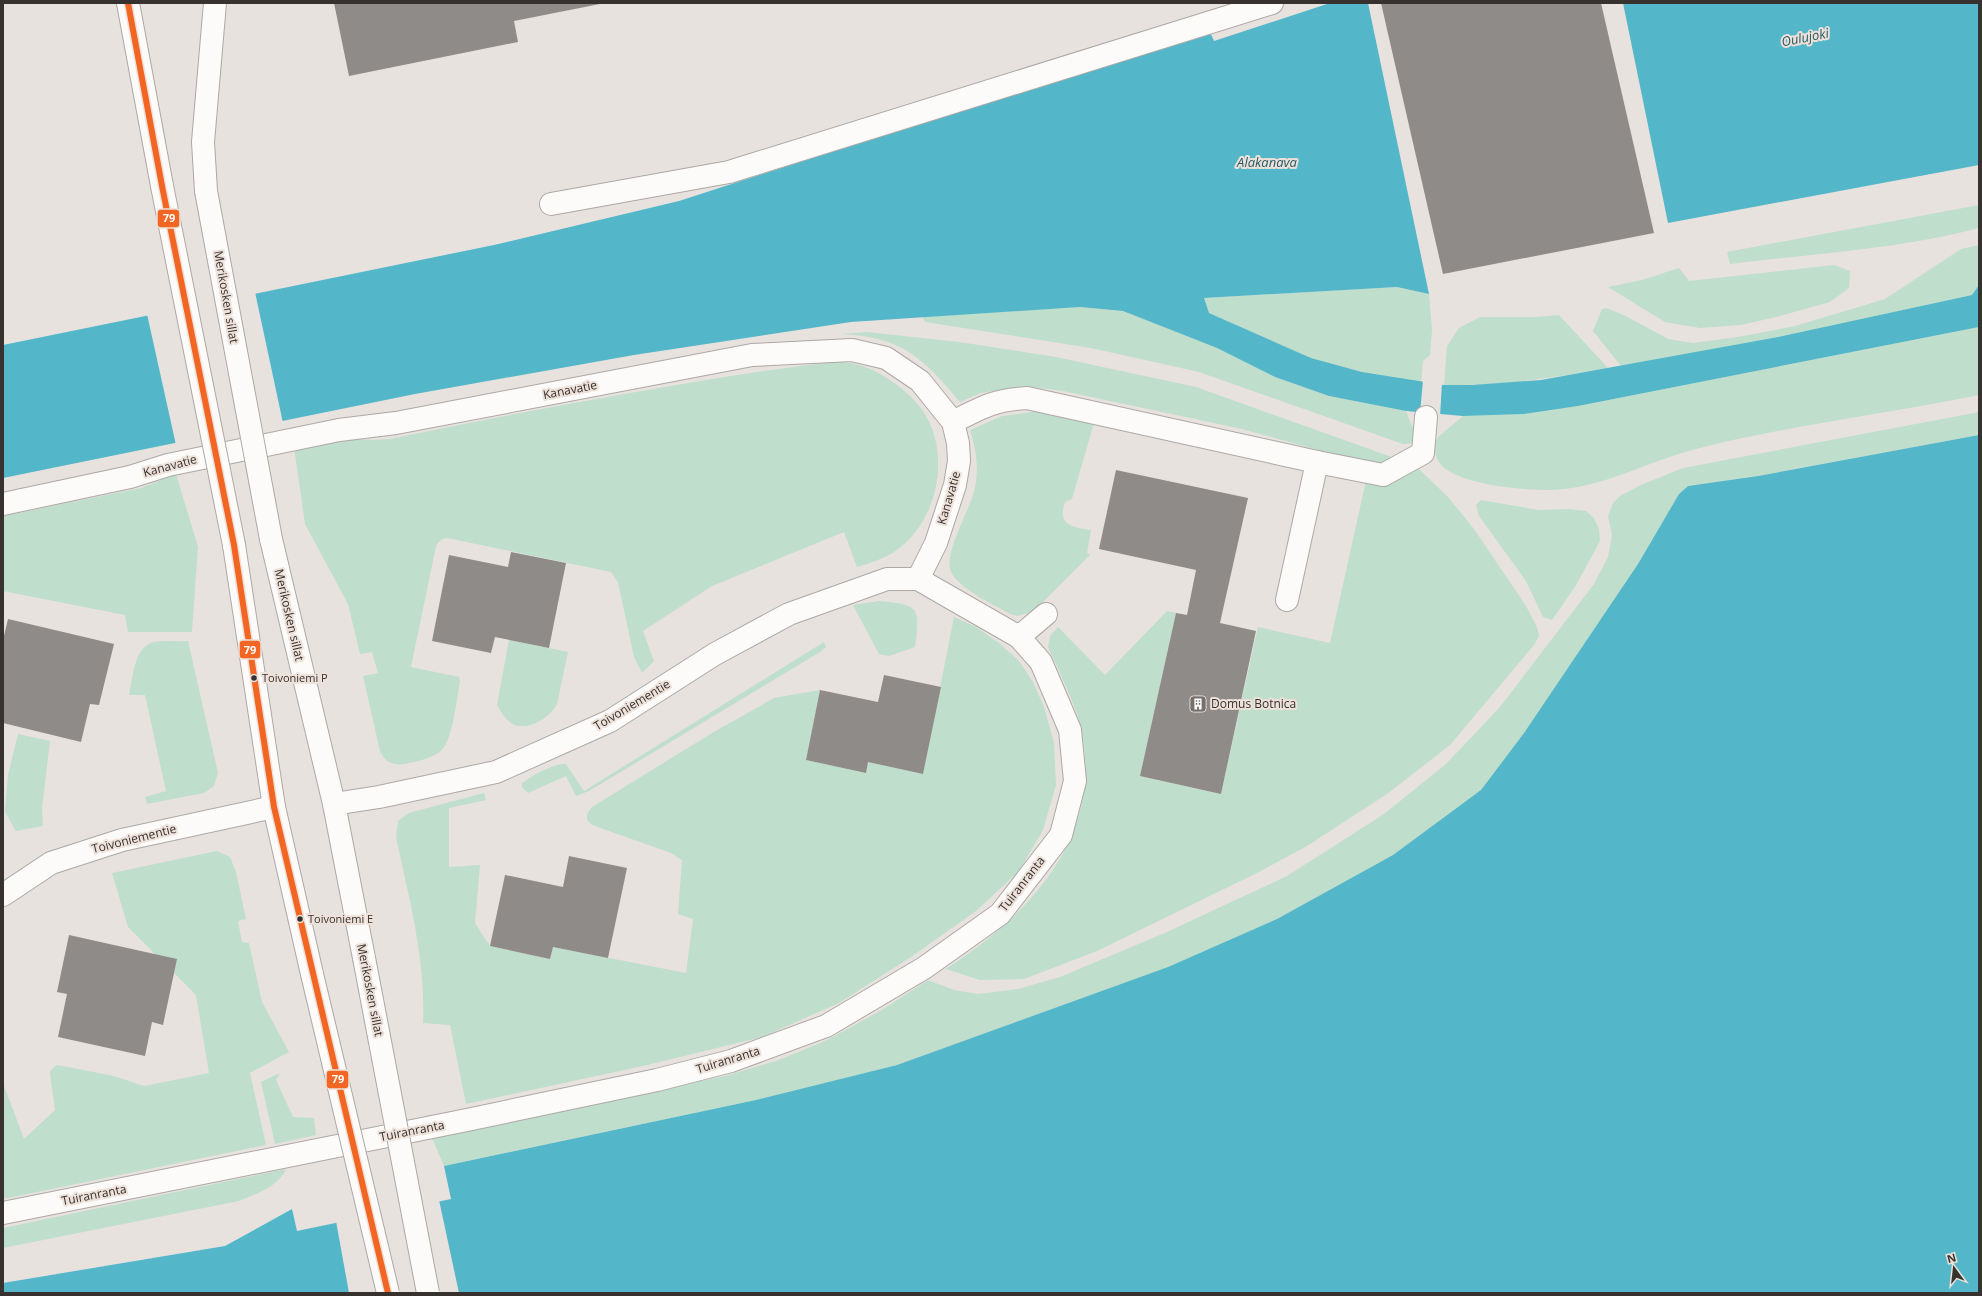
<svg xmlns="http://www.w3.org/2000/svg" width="1982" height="1296" viewBox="0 0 1982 1296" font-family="'Open Sans',sans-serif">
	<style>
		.green { fill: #bfdecb }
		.water { fill: #53b7c9 }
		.pier { fill: #e8e2de }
		.building { fill: #8f8b88 }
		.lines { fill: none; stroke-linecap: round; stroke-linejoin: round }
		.minor-casing { stroke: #ada8a5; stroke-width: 24 }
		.major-casing { stroke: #ada8a5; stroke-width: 24 }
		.minor { stroke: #fcfbfa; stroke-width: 22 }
		.major { stroke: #fcfbfa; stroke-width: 22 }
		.major-bridge-casing { stroke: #ada8a5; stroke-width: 24; stroke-linecap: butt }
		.major-bridge { stroke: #fcfbfa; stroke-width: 22 }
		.bus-1-casing { stroke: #ede1d9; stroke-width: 9 }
		.bus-1 { stroke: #f26522; stroke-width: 6 }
		.bus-dot { fill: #37322f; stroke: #ede1d9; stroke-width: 1.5 }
		.labels { text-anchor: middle; stroke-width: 4; stroke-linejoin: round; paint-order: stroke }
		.bus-label { font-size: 11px; fill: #37322f; stroke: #ede1d9; text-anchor: start }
		.street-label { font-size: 12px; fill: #37322f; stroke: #ede1d9 }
		.poi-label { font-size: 12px; fill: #37322f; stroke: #ede1d9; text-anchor: start }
		.water-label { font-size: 13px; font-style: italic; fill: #275a67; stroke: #ede1d9 }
		.line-badge { stroke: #ede1d9; stroke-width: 1.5 }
		.badge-label { font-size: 11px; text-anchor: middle; font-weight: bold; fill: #fff }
	</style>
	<rect width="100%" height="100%" fill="#e8e2de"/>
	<g class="green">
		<path d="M 1979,205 L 1979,228 C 1900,249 1811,254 1730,264 L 1727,252 Z"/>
		<polygon points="1979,245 1979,285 1972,295 1778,337 1621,366 1593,331 1602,309 1606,308 1626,316 1668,339 1693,343 1738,337 1795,326 1885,299 1961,249"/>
		<polygon points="1834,265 1850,271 1849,288 1830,302 1776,317 1741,325 1700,328 1665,322 1608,287 1642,280 1679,268 1689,281"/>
		<polygon points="1397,287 1429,294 1432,330 1430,355 1423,361 1421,382 1362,372 1311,358 1209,313 1203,298"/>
		<polygon points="1080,307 1123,311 1217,348 1275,377 1329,396 1406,411 1416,436 1415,443 1403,444 1199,372 1091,348 925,322 922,316"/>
		<path d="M 1559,315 L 1608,368 C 1552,378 1501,386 1444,385 L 1447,346 L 1459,328 L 1480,317 L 1536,317 Z"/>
		<path d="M 1979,327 L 1979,395 C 1886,414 1792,425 1700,448 C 1649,460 1603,489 1549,490 C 1522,490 1462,485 1442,466 C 1437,461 1435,453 1434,447 L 1438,437 L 1463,416 L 1524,414 L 1578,406 Z"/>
		<path d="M 867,332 L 959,342 L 1056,357 L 1196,387 L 1389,456 L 1420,470 L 1448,497 L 1474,529 L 1526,606 L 1537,627 L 1539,636 L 1534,645 L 1450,745 L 1387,794 L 1307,846 L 1261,871 L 1097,951 L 1024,979 L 980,980 L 946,969 C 1034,912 1112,828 1077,714 C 1069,691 1058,669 1048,647 L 1050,636 L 1058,627 L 1105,675 L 1167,611 L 1176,613 L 1140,776 L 1221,794 L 1258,627 L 1330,643 L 1365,485 L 1362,462 L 1242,429 L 1063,391 L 1025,386 L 981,393 L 960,402 C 922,357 902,337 841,334 Z"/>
		<path d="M 836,362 C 856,362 871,368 887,378 C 901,387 913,397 923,411 C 952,454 938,523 894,552 C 883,559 870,563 857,567 L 844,532 L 712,586 L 643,631 L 654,661 L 642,673 L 634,657 L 618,582 L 611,572 L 452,539 C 444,537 441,539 436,546 L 411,667 L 459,677 L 460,681 C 457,697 453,735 444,747 C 437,758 417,761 405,764 C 393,766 384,761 380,751 L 363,676 L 378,673 L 372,652 L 360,654 L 348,604 L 305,524 L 294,447 L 335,438 L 373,440 L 390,439 C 470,422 550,407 630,393 C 699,381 767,369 836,362 Z"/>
		<path d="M 1040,411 L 1094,423 L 1072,499 L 1065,502 C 1057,525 1072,527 1091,530 L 1087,553 L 1090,555 L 1034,611 L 1018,616 L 1010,614 C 994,605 962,590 952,574 C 941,555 971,510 975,487 C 979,469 976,448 970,430 L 1002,416 Z"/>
		<polygon points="1979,412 1979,435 1758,476 1688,486 1679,494 1638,564 1524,733 1481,790 1393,855 1277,919 1168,967 897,1065 756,1100 444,1166 432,1138 725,1076 779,1060 827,1040 882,1010 928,980 954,990 978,994 1018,989 1060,977 1167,932 1287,876 1384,814 1446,764 1500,707 1594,584 1608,557 1612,535 1608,516 1613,503 1620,496 1641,485 1683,468"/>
		<polygon points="176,474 198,547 192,632 128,632 125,615 3,591 3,516 141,488"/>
		<polygon points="1481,500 1539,510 1569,509 1586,511 1594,518 1599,529 1600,541 1575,587 1552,620 1543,617 1526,581 1479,516 1476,505"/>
		<path d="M 879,601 C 920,605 920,607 915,647 L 889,656 L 879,654 L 853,605 Z"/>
		<path d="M 954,617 L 976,627 L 999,643 L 1019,661 L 1033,682 L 1044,707 L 1054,743 L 1056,785 L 1043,830 L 1019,871 L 976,911 L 911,957 L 839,1003 L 762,1037 L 643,1066 L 466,1104 L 450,1025 L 423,1023 C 426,960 409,898 396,837 L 398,821 L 409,813 L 484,793 L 486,800 L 449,808 L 449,867 L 480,865 L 475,923 L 490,946 L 550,959 L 553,947 L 686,973 L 693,919 L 678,914 L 682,860 L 671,853 L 592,825 L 587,820 L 587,814 L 592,807 L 712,733 L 774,698 L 820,690 L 806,760 L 866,773 L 868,762 L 923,774 Z"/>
		<path d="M 509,640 L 568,652 L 557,704 C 550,718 526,733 511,723 C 504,718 501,711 497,705 Z"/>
		<path d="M 188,641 L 218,773 L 214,786 L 204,793 L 147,804 L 145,797 L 166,791 L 145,695 L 129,695 C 133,678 134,646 154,642 C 164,640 177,642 188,641 Z"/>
		<path d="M 824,642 L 826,647 L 820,652 L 589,791 L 576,796 L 566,776 L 528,793 L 522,787 L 522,783 C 534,775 552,764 566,764 L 584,791 Z"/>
		<polygon points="18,734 50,741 42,808 43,826 16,831 5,812 8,775"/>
		<polygon points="217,851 230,857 236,872 246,919 238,921 242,942 249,943 262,1002 289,1052 250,1073 266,1145 3,1199 3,1083 24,1139 55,1110 50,1073 51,1070 57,1065 114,1076 144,1086 209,1073 196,995 128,927 112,873"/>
		<polygon points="280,1073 276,1080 293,1117 314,1118 316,1135 275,1144 261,1082"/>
		<path d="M 286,1169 C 278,1187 256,1194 239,1201 L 3,1248 L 3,1228 Z"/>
	</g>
	<g class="water">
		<polygon points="1330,3 1368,3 1429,294 1397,287 1204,298 1209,313 1311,358 1362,372 1444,385 1472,385 1541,380 1778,337 1972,295 1979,285 1979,327 1578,406 1524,414 1463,416 1406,411 1329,396 1275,377 1217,348 1123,311 1080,307 851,322 634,355 415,394 3,478 3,345 494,245 679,201 890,133 1098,56 1210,32 1214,41"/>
		<polygon points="1623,3 1979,3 1979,165 1668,223"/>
		<polygon points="1979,435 1979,1293 3,1293 3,1283 225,1246 292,1209 297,1231 451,1199 444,1166 756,1100 897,1065 1168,967 1277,919 1393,855 1481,790 1524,733 1638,564 1679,494 1688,486 1758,476"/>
	</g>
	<g class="pier">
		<polygon points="255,292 283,423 176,445 147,314"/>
		<polygon points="1423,380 1442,383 1440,416 1420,414"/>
		<polygon points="439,1200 459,1293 349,1293 336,1221"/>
	</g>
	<g class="building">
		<polygon points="334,3 600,3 600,4 514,21 518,42 349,76"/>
		<polygon points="1381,3 1601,3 1654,233 1443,274"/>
		<polygon points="1116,470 1248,498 1220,623 1256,631 1221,794 1140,776 1176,613 1187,615 1196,570 1099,549"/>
		<polygon points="511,552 566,563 549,648 495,637 491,653 432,641 449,555 508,567"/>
		<polygon points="8,619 114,644 99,705 90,704 81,742 3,723 3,640"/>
		<polygon points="884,675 941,687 923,774 868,762 866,773 806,760 820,690 878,702"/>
		<polygon points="569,856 627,868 608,958 553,947 550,959 490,946 505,875 563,887"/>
		<polygon points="69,935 177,959 163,1025 152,1022 145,1056 58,1037 67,994 57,992"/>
	</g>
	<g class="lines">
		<g class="minor-casing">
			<g id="minor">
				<polyline points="551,204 729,172 1272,3"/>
				<path d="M 953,422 C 982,407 994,400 1027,398 L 1317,462 L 1287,600"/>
				<polyline points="1317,462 1383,475 1423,453 1426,417"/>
				<polyline points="3,504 130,477 168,465 339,430 396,423 752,355 852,350 886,358 920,381 953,422 958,443 959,461 955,485 936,543 918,579"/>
				<polyline points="1019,637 1046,614"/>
				<polyline points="3,895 51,863 122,840 274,807"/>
				<polyline points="3,1213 462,1121 657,1080 731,1061 826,1026 924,968 1000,914 1061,835 1075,781 1070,730 1041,662 1019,637 918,579 887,579 789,614 715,654 610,721 496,772 379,797 334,804"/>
			</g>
		</g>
		<g class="major-casing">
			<g id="major">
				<polyline points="128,3 162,186"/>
				<polyline points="206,191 203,142 215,3"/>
				<polyline points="271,539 334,804 364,958"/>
				<polyline points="234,545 274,807 312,974"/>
			</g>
		</g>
		<use href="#minor" class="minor"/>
		<use href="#major" class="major"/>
		<g class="major-bridge-casing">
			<g id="major-bridge">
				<polyline points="162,186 234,545"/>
				<polyline points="206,191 271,539"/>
				<polyline points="364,958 428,1293"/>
				<polyline points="312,974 388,1293"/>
			</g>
		</g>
		<use href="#major-bridge" class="major-bridge"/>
		<g class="bus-1-casing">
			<polyline id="bus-1" points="128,3 162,186 234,545 274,807 388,1293"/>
		</g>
		<use href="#bus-1" class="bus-1"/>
	</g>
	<defs>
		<g id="building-square" transform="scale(0.9)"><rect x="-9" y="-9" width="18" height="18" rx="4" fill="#75706c" stroke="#ede1d9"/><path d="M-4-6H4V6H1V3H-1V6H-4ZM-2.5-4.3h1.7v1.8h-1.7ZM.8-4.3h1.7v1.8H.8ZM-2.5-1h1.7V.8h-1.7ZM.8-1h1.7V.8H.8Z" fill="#fff"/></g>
	</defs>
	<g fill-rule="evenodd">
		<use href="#building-square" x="1198" y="704"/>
	</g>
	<g class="bus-dot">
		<circle cx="254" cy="678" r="3.5"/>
		<circle cx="300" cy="919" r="3.5"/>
	</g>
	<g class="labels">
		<g class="bus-label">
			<text x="262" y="682">Toivoniemi P</text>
			<text x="308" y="923">Toivoniemi E</text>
		</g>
		<g class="street-label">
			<text transform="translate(226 297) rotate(80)" y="4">Merikosken sillat</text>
			<text transform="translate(570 390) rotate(-11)" y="4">Kanavatie</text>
			<text transform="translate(170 466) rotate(-15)" y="4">Kanavatie</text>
			<text transform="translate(949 498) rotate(-74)" y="4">Kanavatie</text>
			<text transform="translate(289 615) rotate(77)" y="4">Merikosken sillat</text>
			<text transform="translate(632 705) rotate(-31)" y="4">Toivoniementie</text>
			<text transform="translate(134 839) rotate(-14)" y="4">Toivoniementie</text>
			<text transform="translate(1022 884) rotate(-52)" y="4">Tuiranranta</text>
			<text transform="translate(370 990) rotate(79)" y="4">Merikosken sillat</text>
			<text transform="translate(728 1060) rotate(-17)" y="4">Tuiranranta</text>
			<text transform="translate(412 1131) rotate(-11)" y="4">Tuiranranta</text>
			<text transform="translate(94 1195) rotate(-11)" y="4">Tuiranranta</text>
		</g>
		<g class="poi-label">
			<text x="1211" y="708">Domus Botnica</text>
		</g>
		<g class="water-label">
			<text transform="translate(1805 37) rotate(-11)" y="5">Oulujoki</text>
			<text x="1267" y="167">Alakanava</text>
		</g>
	</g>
	<g class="line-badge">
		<rect x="157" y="209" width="23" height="19" rx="4" fill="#f26522"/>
		<rect x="239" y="640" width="22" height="19" rx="4" fill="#f26522"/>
		<rect x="326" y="1070" width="23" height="19" rx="4" fill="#f26522"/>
	</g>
	<g class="badge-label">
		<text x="169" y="222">79</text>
		<text x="250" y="654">79</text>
		<text x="338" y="1083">79</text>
	</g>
	<rect width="1982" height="1296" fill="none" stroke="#37322f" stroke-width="8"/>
	<g transform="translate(1954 1268) rotate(345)" stroke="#ede1d9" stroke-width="3" paint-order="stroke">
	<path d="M0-3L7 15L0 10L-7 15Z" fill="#37322f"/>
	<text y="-6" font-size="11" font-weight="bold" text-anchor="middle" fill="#37322f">N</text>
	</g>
</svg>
